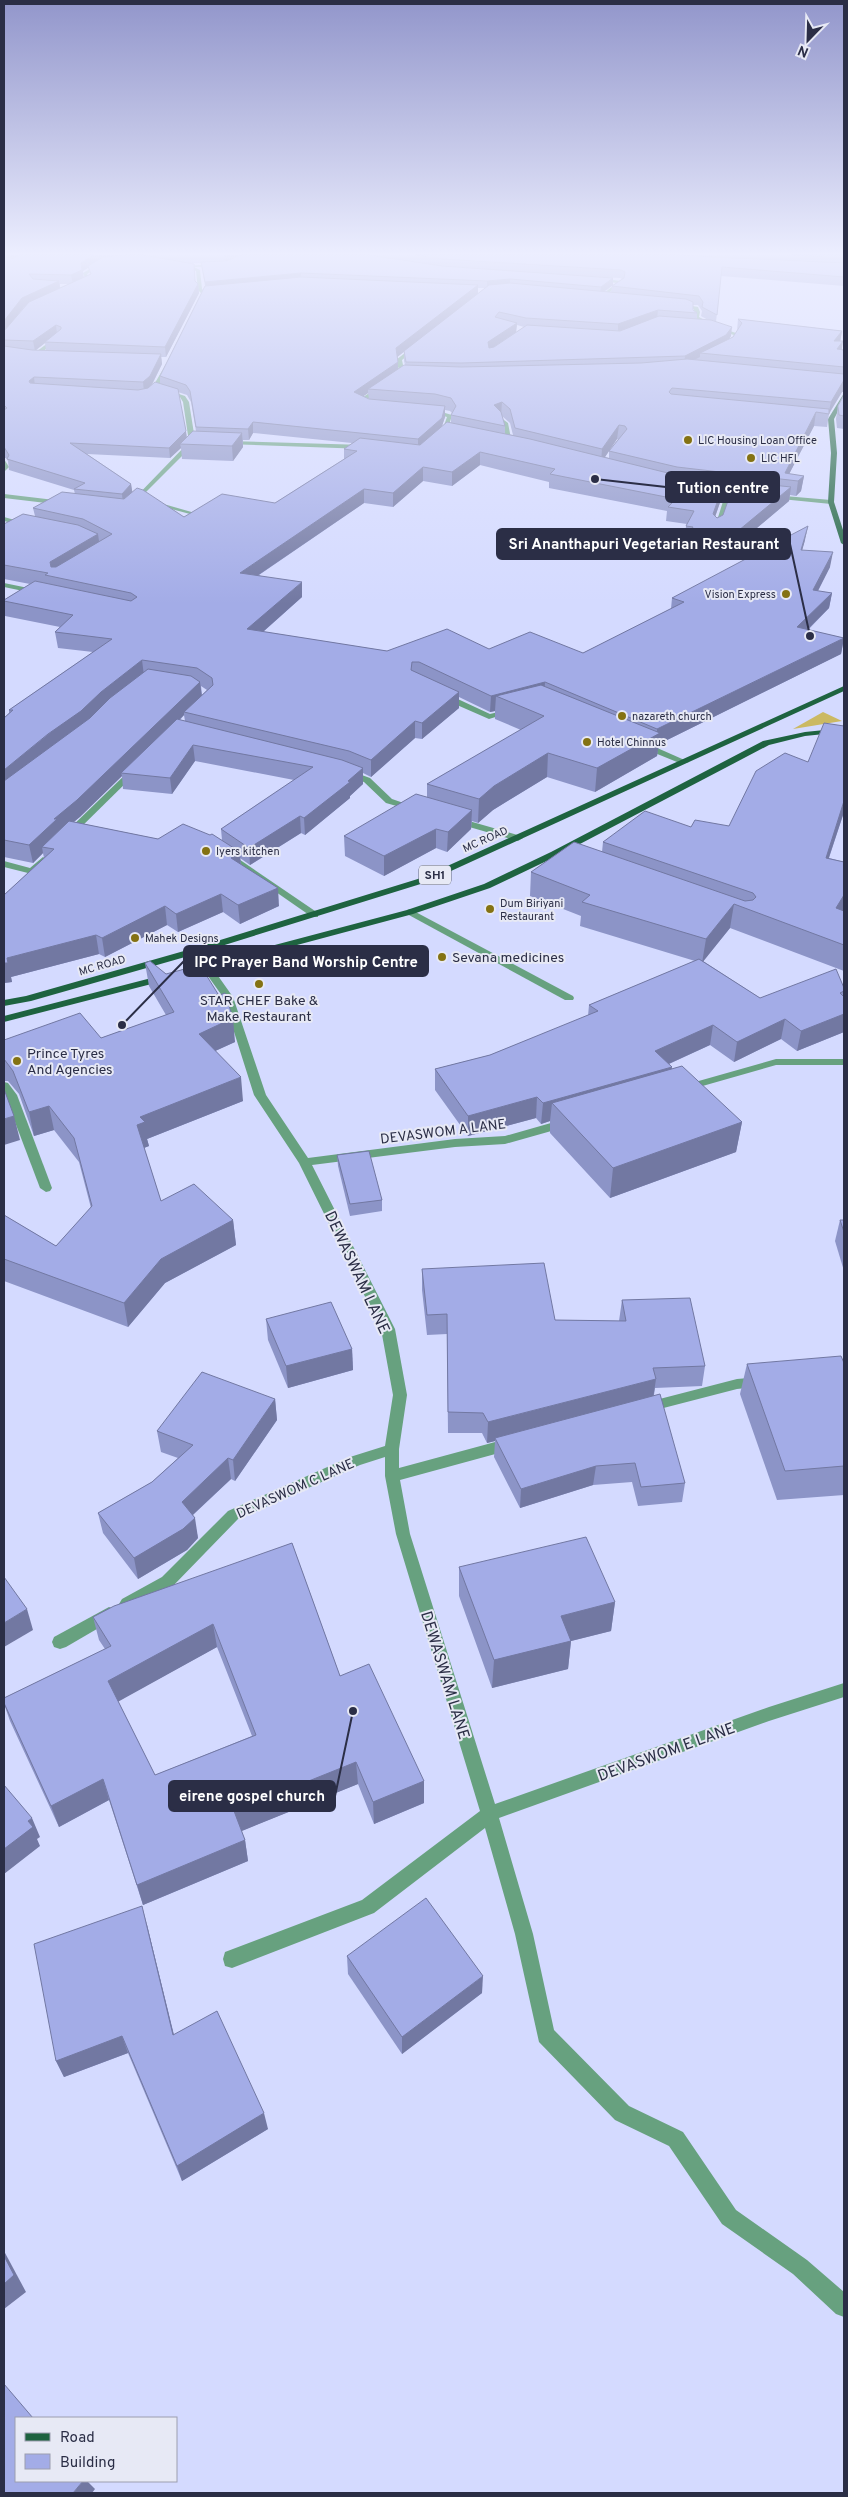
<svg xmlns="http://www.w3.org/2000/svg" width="848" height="2497" viewBox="0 0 848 2497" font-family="Overpass,sans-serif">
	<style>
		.green { fill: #cbb963 }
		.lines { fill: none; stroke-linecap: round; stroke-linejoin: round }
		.lane { fill: #67a17f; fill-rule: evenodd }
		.street { fill: #67a17f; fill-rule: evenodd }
		.primary { fill: #1e6340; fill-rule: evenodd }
		.wall { fill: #8c94c7; fill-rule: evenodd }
		.shaded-wall { fill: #7278a2 }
		.building { fill: #a3ace7; stroke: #7278a2; fill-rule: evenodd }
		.poi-dot { fill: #847213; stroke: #e7e9f5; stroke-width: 2 }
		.labels { text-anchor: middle; stroke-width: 4; stroke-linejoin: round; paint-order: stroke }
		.far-poi-label { font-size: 11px; fill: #2b2e46; stroke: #e7e9f5; text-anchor: start }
		.far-street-label { font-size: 11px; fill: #2b2e46; stroke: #e7e9f5 }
		.shield { fill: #e7e9f5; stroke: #63667a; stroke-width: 1 }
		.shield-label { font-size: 12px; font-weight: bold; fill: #2b2e46 }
		.poi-label { font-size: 14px; fill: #2b2e46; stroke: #e7e9f5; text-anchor: start }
		.street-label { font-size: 14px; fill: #2b2e46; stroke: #e7e9f5 }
		.near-street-label { font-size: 16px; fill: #2b2e46; stroke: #e7e9f5 }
		.leader { fill: none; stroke: #2b2e46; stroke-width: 2 }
		.callout-dot { fill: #2b2e46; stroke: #e7e9f5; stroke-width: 2 }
		.callout { fill: #2b2e46; stroke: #2b2e46; stroke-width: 2 }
		.callout-label { font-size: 15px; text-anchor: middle; font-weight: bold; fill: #fff }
	</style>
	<rect width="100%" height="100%" fill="#d4daff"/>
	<polygon class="green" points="823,712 842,721 793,729"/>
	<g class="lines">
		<polygon class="lane" points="57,336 61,337 36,357 32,357 32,355"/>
		<g class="street">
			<polygon points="102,262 106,263 87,274 91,281 77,286 86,280 83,273"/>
			<polygon points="218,264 220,266 194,267 200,270 202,289 205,292 201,293 198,290 196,271 185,266"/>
			<polygon points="595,278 621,281 623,282 602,298 600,296 617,283 597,280"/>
			<polygon points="676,303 698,307 700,312 699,317 715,326 739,334 731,347 727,347 734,335 711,328 694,319 694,309 676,305"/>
			<polygon points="415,345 419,346 402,360 405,375 363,402 368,405 368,407 357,403 357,401 400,373 396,360"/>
			<polygon points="166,364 171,365 158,387 185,396 189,402 195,440 203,442 194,444 133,505 131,502 189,442 183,402 180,397 152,388"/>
			<polygon points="428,408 452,415 447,432 442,431 447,417 426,411"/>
			<polygon points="496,417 500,417 508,423 512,444 507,443 502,424 496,419"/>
			<polygon points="227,441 365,445 368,447 365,449 225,444"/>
			<polygon points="4,459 9,467 4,472"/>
			<polygon points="729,490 732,492 719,529 714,530 726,492"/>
			<polygon points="4,494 63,501 66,503 63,505 4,498"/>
			<polygon points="773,495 831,500 834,502 831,504 771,498"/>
			<polygon points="149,501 153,501 195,513 190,514 149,503"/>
			<polygon points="4,517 29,524 30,525 27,527 4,521"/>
			<polygon points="4,583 38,590 42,592 38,594 4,587"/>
			<polygon points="441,694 447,694 490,714 511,709 515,711 489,719 441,698"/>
			<polygon points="640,743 646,743 689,762 682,764 640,747"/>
			<polygon points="131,769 138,771 71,837 65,837 65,833"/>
			<polygon points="348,770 370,778 392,799 418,808 414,811 386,803 364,782 345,775 344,773"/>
			<polygon points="455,817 521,836 523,838 518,841 452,822 451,820"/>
			<polygon points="227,851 318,913 318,917 312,917 224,856 224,852"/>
			<polygon points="43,857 48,860 35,873 32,874 4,867 4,861 30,868"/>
			<polygon points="410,909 573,996 574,998 573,1000 565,1000 407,914 407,910"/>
			<polygon points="195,948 199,949 233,997 266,1095 308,1158 455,1139 505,1136 565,1119 571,1123 569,1126 505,1144 455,1147 312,1165 395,1329 407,1395 399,1449 399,1468 510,1438 515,1440 517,1444 515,1448 510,1450 400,1480 410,1534 495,1804 769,1707 844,1683 844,1697 769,1721 499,1818 533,1934 554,2030 629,2106 683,2132 736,2210 807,2260 844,2292 844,2317 836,2314 793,2274 722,2224 669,2146 615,2120 539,2042 515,1934 485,1828 374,1913 232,1968 225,1966 223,1959 225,1952 362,1900 480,1811 396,1534 385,1476 385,1457 360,1465 238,1519 172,1587 127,1611 122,1609 119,1604 122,1599 162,1577 228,1511 350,1457 385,1446 393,1395 381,1329 299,1163 254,1095 223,997 190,951"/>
			<polygon points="776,1059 844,1059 844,1065 776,1065 685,1091 679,1088 681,1086"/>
			<polygon points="4,1082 8,1083 17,1095 52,1188 50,1191 46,1192 40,1188 4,1093"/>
			<polygon points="760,1377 765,1378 767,1382 765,1386 737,1389 648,1412 643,1411 641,1407 643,1403 648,1402 737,1379"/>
			<polygon points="109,1607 114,1609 117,1614 114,1619 66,1647 60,1649 54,1647 52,1642 54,1637"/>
		</g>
		<g class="primary">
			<polygon points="844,393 844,400 834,419 837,453 834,502 844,533 844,545 841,543 828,502 831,453 828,419"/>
			<polygon points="844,686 844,691 427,882 199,953 31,1001 4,1006 4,1000 26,996 191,949 421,878"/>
			<polygon points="844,728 844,732 805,736 769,745 557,856 490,888 413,914 185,975 180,972 181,970 407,910 484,884 551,852 763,741 805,732"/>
			<polygon points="163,975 168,978 167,980 4,1022 4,1016"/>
		</g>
	</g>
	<g class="wall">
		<path d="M 4,255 L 143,255 L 149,256 L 149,255 L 844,255 L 844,286 L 721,276 L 716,322 L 731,336 L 729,339 L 733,337 L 737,331 L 738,319 L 842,331 L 840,341 L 842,350 L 844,350 L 844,392 L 842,392 L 829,414 L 827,427 L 814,426 L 789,474 L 804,476 L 801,491 L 796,496 L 790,495 L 789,501 L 719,560 L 683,556 L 686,526 L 687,524 L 666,521 L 667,511 L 549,488 L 549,482 L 480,465 L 452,486 L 423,481 L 393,507 L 364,503 L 259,575 L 302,597 L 263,632 L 387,651 L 489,649 L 583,653 L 671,609 L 672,598 L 805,540 L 802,550 L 830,567 L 818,591 L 832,593 L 829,608 L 808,630 L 844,638 L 841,654 L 659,744 L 657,756 L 595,792 L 547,777 L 493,810 L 478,823 L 472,821 L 471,829 L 447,852 L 436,848 L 384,876 L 345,856 L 344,836 L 427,797 L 427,784 L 521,730 L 495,719 L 495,711 L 490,712 L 459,697 L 459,708 L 422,739 L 415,738 L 371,777 L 363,773 L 363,784 L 350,796 L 350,798 L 305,835 L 301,833 L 250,865 L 240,858 L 241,864 L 279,906 L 240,924 L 223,912 L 178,932 L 167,925 L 105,957 L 99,954 L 11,977 L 12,982 L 4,983 L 4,895 L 44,858 L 43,853 L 33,863 L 4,857 L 4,718 L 9,713 L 9,710 L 93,652 L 58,648 L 55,632 L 60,627 L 5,616 L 4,609 L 4,600 L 30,584 L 4,579 L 4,524 L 35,516 L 33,508 L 75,494 L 74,490 L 9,470 L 8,461 L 6,458 L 4,458 ZM 188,263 L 201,263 L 205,286 L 160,376 L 160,384 L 152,385 L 162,364 L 161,357 L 166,357 L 199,293 L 198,284 L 195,281 ZM 89,267 L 90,275 L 83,277 L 83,271 ZM 545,274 L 620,278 L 622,279 L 613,285 L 613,278 ZM 60,284 L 69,284 L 60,288 ZM 612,286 L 611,292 L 604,292 L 607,290 ZM 478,288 L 485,288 L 404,351 L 404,361 L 405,365 L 398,369 L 397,357 L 478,294 ZM 693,305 L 698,305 L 702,311 L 701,316 L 708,320 L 697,319 L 697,313 L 693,310 ZM 26,306 L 13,321 L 24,307 ZM 517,325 L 524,327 L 516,332 ZM 45,343 L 46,351 L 35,350 ZM 178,392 L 187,395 L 191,402 L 196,431 L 187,438 ZM 368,393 L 369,399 L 363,396 ZM 445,410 L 450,411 L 452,413 L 451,415 L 451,423 L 442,426 L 445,417 ZM 502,416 L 510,423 L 513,435 L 505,434 L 505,426 ZM 253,433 L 352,443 L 344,449 L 344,459 L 275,503 L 184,517 L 132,492 L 131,484 L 87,454 L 170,458 L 181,448 L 182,459 L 233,461 L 243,447 L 243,440 L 249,440 ZM 617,439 L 618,439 L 609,451 L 609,458 L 605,457 ZM 724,487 L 733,488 L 723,515 L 717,518 L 715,517 L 723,494 ZM 201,686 L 207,690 L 202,695 ZM 184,715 L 185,721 L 180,720 ZM 195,761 L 294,780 L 221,829 L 222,840 L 210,835 L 158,839 L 74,822 L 122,776 L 123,789 L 172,794 Z"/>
		<polygon points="844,395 844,429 837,428 836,419 838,406"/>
		<polygon points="844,726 844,812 829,858 844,862 844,909 843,911 844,911 844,971 730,928 703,961 760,998 844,988 844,1032 797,1051 781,1039 734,1062 710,1045 669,1064 672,1069 742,1122 736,1152 610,1198 550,1133 550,1121 541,1124 536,1118 468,1136 435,1090 435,1069 490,1055 588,1016 589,1005 695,961 580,926 581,916 530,896 531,872 602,852 603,842 691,827 729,826 808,762"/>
		<polygon points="145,963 166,974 218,996 235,1042 215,1051 243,1101 147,1139 149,1146 144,1148 161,1201 233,1220 236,1245 165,1283 128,1327 4,1281 4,1215 56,1246 91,1208 79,1162 54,1130 34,1136 19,1094 8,1081 4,1081 4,1040 101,1038 166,1015 149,986"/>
		<polygon points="337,1155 382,1200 382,1211 350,1216 338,1166"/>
		<polygon points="840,1220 844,1220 844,1271 835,1241"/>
		<polygon points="422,1269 555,1320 619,1321 622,1300 705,1366 702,1386 655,1388 654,1395 685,1483 682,1502 638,1506 632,1482 593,1485 520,1508 494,1457 495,1441 487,1443 482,1433 448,1433 447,1334 427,1335 422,1290"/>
		<polygon points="266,1319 352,1349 353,1370 288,1388 268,1340"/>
		<polygon points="844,1363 844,1495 777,1500 740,1394 747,1364"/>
		<polygon points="275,1399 277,1420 235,1481 231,1479 193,1515 198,1538 187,1550 138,1579 103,1533 98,1513 152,1482 178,1458 161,1452 157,1431"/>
		<path d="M 292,1543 L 340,1676 L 424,1781 L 424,1803 L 374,1824 L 358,1784 L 241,1831 L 245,1840 L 248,1861 L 143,1905 L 109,1800 L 59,1827 L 10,1721 L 4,1704 L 4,1698 L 105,1649 L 99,1640 L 93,1617 ZM 217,1647 L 252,1736 L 155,1775 L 118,1701 Z"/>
		<polygon points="459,1567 615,1602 611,1631 571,1641 568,1669 492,1688 459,1596"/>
		<polygon points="147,1925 174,2035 268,2129 182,2181 128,2053 64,2077 56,2061"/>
		<polygon points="347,1956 482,1993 402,2054 348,1974"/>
	</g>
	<g class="shaded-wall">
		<polygon points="10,255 24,255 11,261"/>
		<polygon points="94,255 138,255 100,260 83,271 84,279 73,284 71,275 81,263"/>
		<polygon points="224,255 243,255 225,262"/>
		<polygon points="301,273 301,280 206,289 205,282"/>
		<polygon points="613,278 613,285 600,294 601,287"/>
		<polygon points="510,279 510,286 487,288 487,281"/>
		<polygon points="59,281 60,289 24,307 4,332 4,321 22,298"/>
		<polygon points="198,284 199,293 166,357 165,347"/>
		<polygon points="478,285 478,294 396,358 396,348"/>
		<polygon points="658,310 657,319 618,333 618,324"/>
		<polygon points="517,323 516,332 488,351 488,342"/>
		<polygon points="56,325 57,334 45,342 45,343 35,351 33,341"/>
		<polygon points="732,327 731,336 725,345 700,353 700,357 684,365 685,356"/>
		<polygon points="842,331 840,343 834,341"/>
		<polygon points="843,341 841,354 837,349"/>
		<polygon points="161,354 162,364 151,386 144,392 143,382"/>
		<polygon points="398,362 398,372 368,389 368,393 354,403 354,392"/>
		<polygon points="34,377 35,387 29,381"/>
		<polygon points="844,380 844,392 842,392 828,415 831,402"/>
		<polygon points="502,402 501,416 494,405"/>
		<polygon points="445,406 445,417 441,429 418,450 418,439"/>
		<polygon points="816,412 814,426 786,480 785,473"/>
		<polygon points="253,422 253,433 249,440 248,429"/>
		<polygon points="619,425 617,439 601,463 602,449"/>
		<polygon points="186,431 187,441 180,444 181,448 170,458 169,448"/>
		<polygon points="242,433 243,447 233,461 232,446"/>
		<polygon points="480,452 480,465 452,486 452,472"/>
		<polygon points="423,467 423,481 393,507 393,493"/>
		<polygon points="804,476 801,491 796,496 798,481"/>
		<polygon points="725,480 723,494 711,528 713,514"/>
		<polygon points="131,484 133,496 123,505 122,494"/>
		<polygon points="791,487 789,501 719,560 721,545"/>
		<polygon points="364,489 364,503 241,587 240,573"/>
		<polygon points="808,526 805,540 798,565 801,550"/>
		<polygon points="98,534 100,548 52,576 50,562"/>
		<polygon points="833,552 830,567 810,606 813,590"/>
		<polygon points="302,582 302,597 248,645 247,629"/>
		<polygon points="832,593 829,608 794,643 797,627"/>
		<polygon points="844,638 841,654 659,744 657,756 595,792 597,768 657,734 657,729"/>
		<polygon points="142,660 144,676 4,790 4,770 101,692"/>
		<polygon points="200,682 202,698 184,712 184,715 125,773 121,773 122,776 80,817 42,847 43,853 33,863 29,845 54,819"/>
		<polygon points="545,682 544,698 496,696 495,711 490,712 491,696"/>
		<polygon points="459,692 459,708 422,739 422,723"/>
		<polygon points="415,721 415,738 371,777 371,760"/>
		<polygon points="193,745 195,761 172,794 170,778"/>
		<polygon points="548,753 547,777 493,810 478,823 479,799 494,786"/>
		<polygon points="363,768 363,784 350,796 350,798 305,835 304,818"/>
		<polygon points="844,801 844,812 821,881 826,858"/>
		<polygon points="472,810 471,829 447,852 448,832"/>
		<polygon points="300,816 301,833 250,865 249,848"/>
		<polygon points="436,829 436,848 384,876 384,856"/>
		<polygon points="240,852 241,871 231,858"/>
		<polygon points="278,888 279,906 240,924 238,905"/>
		<polygon points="221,894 223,912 178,932 176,914"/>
		<polygon points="844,895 844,909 831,932 836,908"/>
		<polygon points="734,904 730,928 702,963 706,939"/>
		<polygon points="165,906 167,925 105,957 102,938"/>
		<polygon points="96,935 99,954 11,977 12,982 4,983 4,963 7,958"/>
		<polygon points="218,994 221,1018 200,1001"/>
		<polygon points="844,1014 844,1032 797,1051 801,1031"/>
		<polygon points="233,1018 235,1042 202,1057 199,1034"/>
		<polygon points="785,1019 781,1039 734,1062 737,1042"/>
		<polygon points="713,1025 710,1045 653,1071 655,1051"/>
		<polygon points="672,1067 669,1087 552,1103 550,1121 541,1124 543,1103"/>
		<polygon points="241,1077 243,1101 147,1139 149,1146 141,1149 137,1125 140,1117"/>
		<polygon points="537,1097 536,1118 468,1136 468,1116"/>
		<polygon points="49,1106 54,1130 34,1136 29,1112"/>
		<polygon points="14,1116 20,1140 4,1145 4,1119"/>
		<polygon points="742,1122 736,1152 610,1198 613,1168"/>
		<polygon points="233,1220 236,1245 165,1283 128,1327 124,1303 161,1259"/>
		<polygon points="352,1349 353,1370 288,1388 286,1366"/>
		<polygon points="656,1379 653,1399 495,1438 495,1441 487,1443 488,1422"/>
		<polygon points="275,1399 277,1420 235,1481 233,1460"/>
		<polygon points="228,1458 231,1479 185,1522 182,1502"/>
		<polygon points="596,1466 593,1485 520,1508 521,1489"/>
		<polygon points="195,1518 198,1538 187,1550 138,1579 134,1558"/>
		<polygon points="615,1602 611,1631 571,1641 568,1669 492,1688 494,1660 561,1616"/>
		<polygon points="27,1609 33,1630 4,1647 4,1623"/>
		<polygon points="213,1624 217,1647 114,1704 108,1681"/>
		<polygon points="356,1762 358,1784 237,1833 234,1811"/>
		<polygon points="103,1779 109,1800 59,1827 51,1806"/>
		<polygon points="424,1781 424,1803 374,1824 373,1802"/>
		<polygon points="32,1818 40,1837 37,1839 40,1846 4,1874 4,1849 28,1821"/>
		<polygon points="245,1840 248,1861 143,1905 137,1885"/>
		<polygon points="142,1906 147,1925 178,2052 173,2035"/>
		<polygon points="483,1976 482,1993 402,2054 402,2037"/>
		<polygon points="122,2036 128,2053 64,2077 56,2061"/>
		<polygon points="264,2113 268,2129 182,2181 177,2166"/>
		<polygon points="4,2251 26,2292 4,2309"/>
		<polygon points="83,2481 87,2481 95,2489 92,2493 73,2493"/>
	</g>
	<g class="building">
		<polygon points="20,255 94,255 81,263 82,270 71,275 29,274 33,279 59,281 22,298 4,321 4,257 14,258"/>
		<polygon points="126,255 143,255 194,264 195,281 198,284 165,347 45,342 61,329 61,327 56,325 33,341 4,340 4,331 29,302 91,274 88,266 103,257"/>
		<polygon points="241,255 369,255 442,266 613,278 601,287 510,279 487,281 301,273 205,282 201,262 226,261"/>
		<polygon points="416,255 677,255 695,256 844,263 844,277 722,267 717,315 702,307 703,302 699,296 612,286 624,278 625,272 621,270 442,259"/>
		<polygon points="792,255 844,255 844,258"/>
		<polygon points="301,277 478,285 396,348 398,362 354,392 369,399 445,406 442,418 418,439 253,422 248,429 196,427 190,391 186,385 160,376 205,286"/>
		<polygon points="510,283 686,299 693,302 693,310 697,313 658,310 618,324 526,318 499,312 495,317 517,323 488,342 489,348 494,347 527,325 620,331 659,316 711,320 732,327 726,335 685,356 461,363 406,362 404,351 489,285"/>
		<polygon points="738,319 842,331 834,341 843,341 837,349 844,350 844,367 700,353 733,337 742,323"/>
		<polygon points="4,346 32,350 161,354 150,376 143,382 34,377 29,381 30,383 138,390 148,388 155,382 178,389 186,431 169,448 70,443 131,484 122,494 74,489 85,483 7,459 9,455 4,447 4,410 7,408 4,405"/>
		<polygon points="687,359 844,374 844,380 831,402 672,388 669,392 671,394 829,409 829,414 816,412 785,473 804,476 798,481 677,467 609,451 627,429 625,426 619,425 602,449 515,428 510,409 502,402 494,405 501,412 505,426 451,415 456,406 451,398 435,394 368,389 404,365 461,367 641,363"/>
		<polygon points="844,395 844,416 839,415 838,406"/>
		<polygon points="447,422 530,439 676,475 725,480 713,514 717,518 723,515 735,481 791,487 721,545 685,541 693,527 686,526 694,511 668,507 676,499 550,474 555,469 480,452 452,472 423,467 393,493 364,489 240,573 302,582 247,629 387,651 447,629 489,649 530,632 583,653 684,602 672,598 808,526 801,550 833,552 813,590 832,593 797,627 844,638 657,729 545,682 491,696 419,662 412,662 411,670 459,692 422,723 415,721 371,760 349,751 184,712 213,685 212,678 197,668 142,660 101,692 81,711 48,734 4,770 4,718 13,710 9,710 112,639 55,632 73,615 4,601 4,600 35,581 131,601 137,597 131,593 45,575 48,573 4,565 4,524 23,514 78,525 98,534 50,562 51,567 56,567 112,534 83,519 33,508 62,492 124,499 137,488 143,490 184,517 222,494 275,503 357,451 344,449 360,438 420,445"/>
		<polygon points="193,431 242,433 232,446 180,444"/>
		<polygon points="148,669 191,676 200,682 77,800 54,819 57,819 29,845 4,840 4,781 90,718 110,698"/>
		<polygon points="541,685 660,733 597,768 548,753 494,786 479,799 427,784 544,716 496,696"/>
		<polygon points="177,719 342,760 363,768 348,781 350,782 304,818 300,816 249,848 221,829 313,767 193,745 170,778 121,773"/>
		<polygon points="824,723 844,726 844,801 826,858 844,862 844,895 836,908 844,911 844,945 734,904 706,939 582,902 590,895 531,872 574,842 745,901 753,900 756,897 753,893 603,842 645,811 691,827 695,820 729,826 756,771 785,753 808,762"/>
		<polygon points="416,794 472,810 448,832 436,829 384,856 344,836"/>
		<polygon points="69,821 158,839 183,824 210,835 212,834 240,852 231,858 278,888 238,905 221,894 176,914 165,906 102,938 96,935 7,958 8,963 4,963 4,895 54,849 42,847"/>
		<polygon points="699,959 760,998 836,969 844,988 844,991 840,993 844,997 844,1014 801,1031 785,1019 737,1042 713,1025 655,1051 672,1067 543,1103 537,1097 468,1116 435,1069 490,1055 598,1011 589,1005"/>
		<polygon points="150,961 166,974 200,965 218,994 200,1001 202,1002 225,993 233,1018 199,1034 241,1077 140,1117 145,1122 137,1125 161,1201 194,1184 233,1220 161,1259 124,1303 4,1259 4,1215 56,1246 92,1206 74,1138 49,1106 29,1112 13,1071 4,1059 4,1040 80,1013 101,1038 174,1012 145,963"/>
		<polygon points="682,1066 742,1122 613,1168 552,1103"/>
		<polygon points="4,1089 14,1116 4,1119"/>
		<polygon points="369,1151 382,1200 350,1204 337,1155"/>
		<polygon points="840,1220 844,1220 844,1232"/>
		<polygon points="544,1263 555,1320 626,1321 622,1300 690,1298 705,1366 653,1368 656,1379 488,1422 483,1413 448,1412 447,1314 427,1315 422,1269"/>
		<polygon points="331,1302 352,1349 286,1366 266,1319"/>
		<polygon points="841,1356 844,1363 844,1466 785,1471 747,1364"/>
		<polygon points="202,1372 275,1399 233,1460 228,1458 182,1502 195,1518 183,1529 134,1558 98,1513 152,1482 193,1445 157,1431"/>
		<polygon points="660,1394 685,1483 641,1487 635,1463 596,1466 521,1489 495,1438"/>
		<polygon points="586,1537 615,1602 561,1616 571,1641 494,1660 459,1567"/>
		<path d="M 292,1543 L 340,1676 L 369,1664 L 424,1781 L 373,1802 L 356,1762 L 234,1811 L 245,1840 L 137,1885 L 103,1779 L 51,1806 L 4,1703 L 4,1698 L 111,1646 L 93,1617 L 114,1606 ZM 213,1624 L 256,1735 L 155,1775 L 108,1681 Z"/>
		<polygon points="4,1577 27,1609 4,1623"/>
		<polygon points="4,1785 32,1818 28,1821 33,1827 4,1849"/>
		<polygon points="426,1898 483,1976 402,2037 347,1956"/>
		<polygon points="142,1906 173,2035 217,2011 264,2113 177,2166 122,2036 56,2061 34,1944"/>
		<polygon points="4,2256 14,2275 4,2284"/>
		<polygon points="4,2384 33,2418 16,2418 16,2481 83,2481 73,2493 4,2493"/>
	</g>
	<linearGradient id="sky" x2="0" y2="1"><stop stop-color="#9296cb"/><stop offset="0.42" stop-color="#eceeff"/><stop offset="1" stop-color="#eceeff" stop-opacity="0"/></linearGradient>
	<rect width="848" height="604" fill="url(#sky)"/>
	<g class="poi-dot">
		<circle cx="688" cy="440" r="5"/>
		<circle cx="751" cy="458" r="5"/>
		<circle cx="786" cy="594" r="5"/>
		<circle cx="622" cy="716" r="5"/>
		<circle cx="587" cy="742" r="5"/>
		<circle cx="206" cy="851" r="5"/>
		<circle cx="490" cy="909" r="5"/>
		<circle cx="135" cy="938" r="5"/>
		<circle cx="442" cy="957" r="5"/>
		<circle cx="259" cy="984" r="5"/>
		<circle cx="17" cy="1061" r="5"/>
	</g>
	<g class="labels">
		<g class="far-poi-label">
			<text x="698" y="444">LIC Housing Loan Office</text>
			<text x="761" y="462">LIC HFL</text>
			<text x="776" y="598" text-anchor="end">Vision Express</text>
			<text x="632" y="720">nazareth church</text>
			<text x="597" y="746">Hotel Chinnus</text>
			<text x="216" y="855">Iyers kitchen</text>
			<text x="500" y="907">Dum Biriyani<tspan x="500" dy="13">Restaurant</tspan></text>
			<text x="145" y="942">Mahek Designs</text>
		</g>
		<g class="far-street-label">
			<text transform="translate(485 839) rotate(-24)" y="4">MC ROAD</text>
			<text transform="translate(102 965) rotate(-16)" y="4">MC ROAD</text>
		</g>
		<rect class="shield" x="419" y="865.5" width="32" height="19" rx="4"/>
		<g class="shield-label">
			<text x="435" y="879">SH1</text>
		</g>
		<g class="poi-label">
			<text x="452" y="962">Sevana medicines</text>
			<text x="259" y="1005" text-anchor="middle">STAR CHEF Bake &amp;<tspan x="259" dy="16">Make Restaurant</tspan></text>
			<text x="27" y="1058">Prince Tyres<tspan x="27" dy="16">And Agencies</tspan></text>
		</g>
		<g class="street-label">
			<text transform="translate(443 1131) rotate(-7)" y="5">DEVASWOM A LANE</text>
			<text transform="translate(295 1488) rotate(-24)" y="5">DEVASWOM C LANE</text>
		</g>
		<g class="near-street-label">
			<text transform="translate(358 1272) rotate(65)" y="6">DEWASWAM LANE</text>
			<text transform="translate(446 1675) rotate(73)" y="6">DEWASWAM LANE</text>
			<text transform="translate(666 1751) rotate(-20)" y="6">DEVASWOM E LANE</text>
		</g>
	</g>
	<path class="leader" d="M595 479L666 487M810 636L790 544M122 1025L184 961M353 1711L335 1796"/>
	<g class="callout-dot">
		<circle cx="595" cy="479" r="5"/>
		<circle cx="810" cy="636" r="5"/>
		<circle cx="122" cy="1025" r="5"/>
		<circle cx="353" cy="1711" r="5"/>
	</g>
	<g class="callout">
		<rect x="666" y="472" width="113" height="30" rx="5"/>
		<rect x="497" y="529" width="293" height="30" rx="5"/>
		<rect x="184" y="946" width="244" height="30" rx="5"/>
		<rect x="169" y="1781" width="166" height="30" rx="5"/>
	</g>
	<g class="callout-label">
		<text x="723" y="493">Tution centre</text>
		<text x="644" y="549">Sri Ananthapuri Vegetarian Restaurant</text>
		<text x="306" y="967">IPC Prayer Band Worship Centre</text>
		<text x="252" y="1801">eirene gospel church</text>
	</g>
	<rect width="848" height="2497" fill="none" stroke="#2b2e46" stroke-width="10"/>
	<rect x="15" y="2417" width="162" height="65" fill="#e7e9f5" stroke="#9c9eaf"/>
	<rect x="25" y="2433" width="25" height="8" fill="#1e6340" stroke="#9c9eaf"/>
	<text x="60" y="2442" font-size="15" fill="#2b2e46">Road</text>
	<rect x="25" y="2454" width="25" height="15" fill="#a3ace7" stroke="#9c9eaf"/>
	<text x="60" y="2467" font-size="15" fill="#2b2e46">Building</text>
	<g transform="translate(808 40) rotate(203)" stroke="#e7e9f5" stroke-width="4" paint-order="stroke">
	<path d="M0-4L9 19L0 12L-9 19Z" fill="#2b2e46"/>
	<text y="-8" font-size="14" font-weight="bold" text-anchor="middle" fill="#2b2e46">N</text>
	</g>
</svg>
